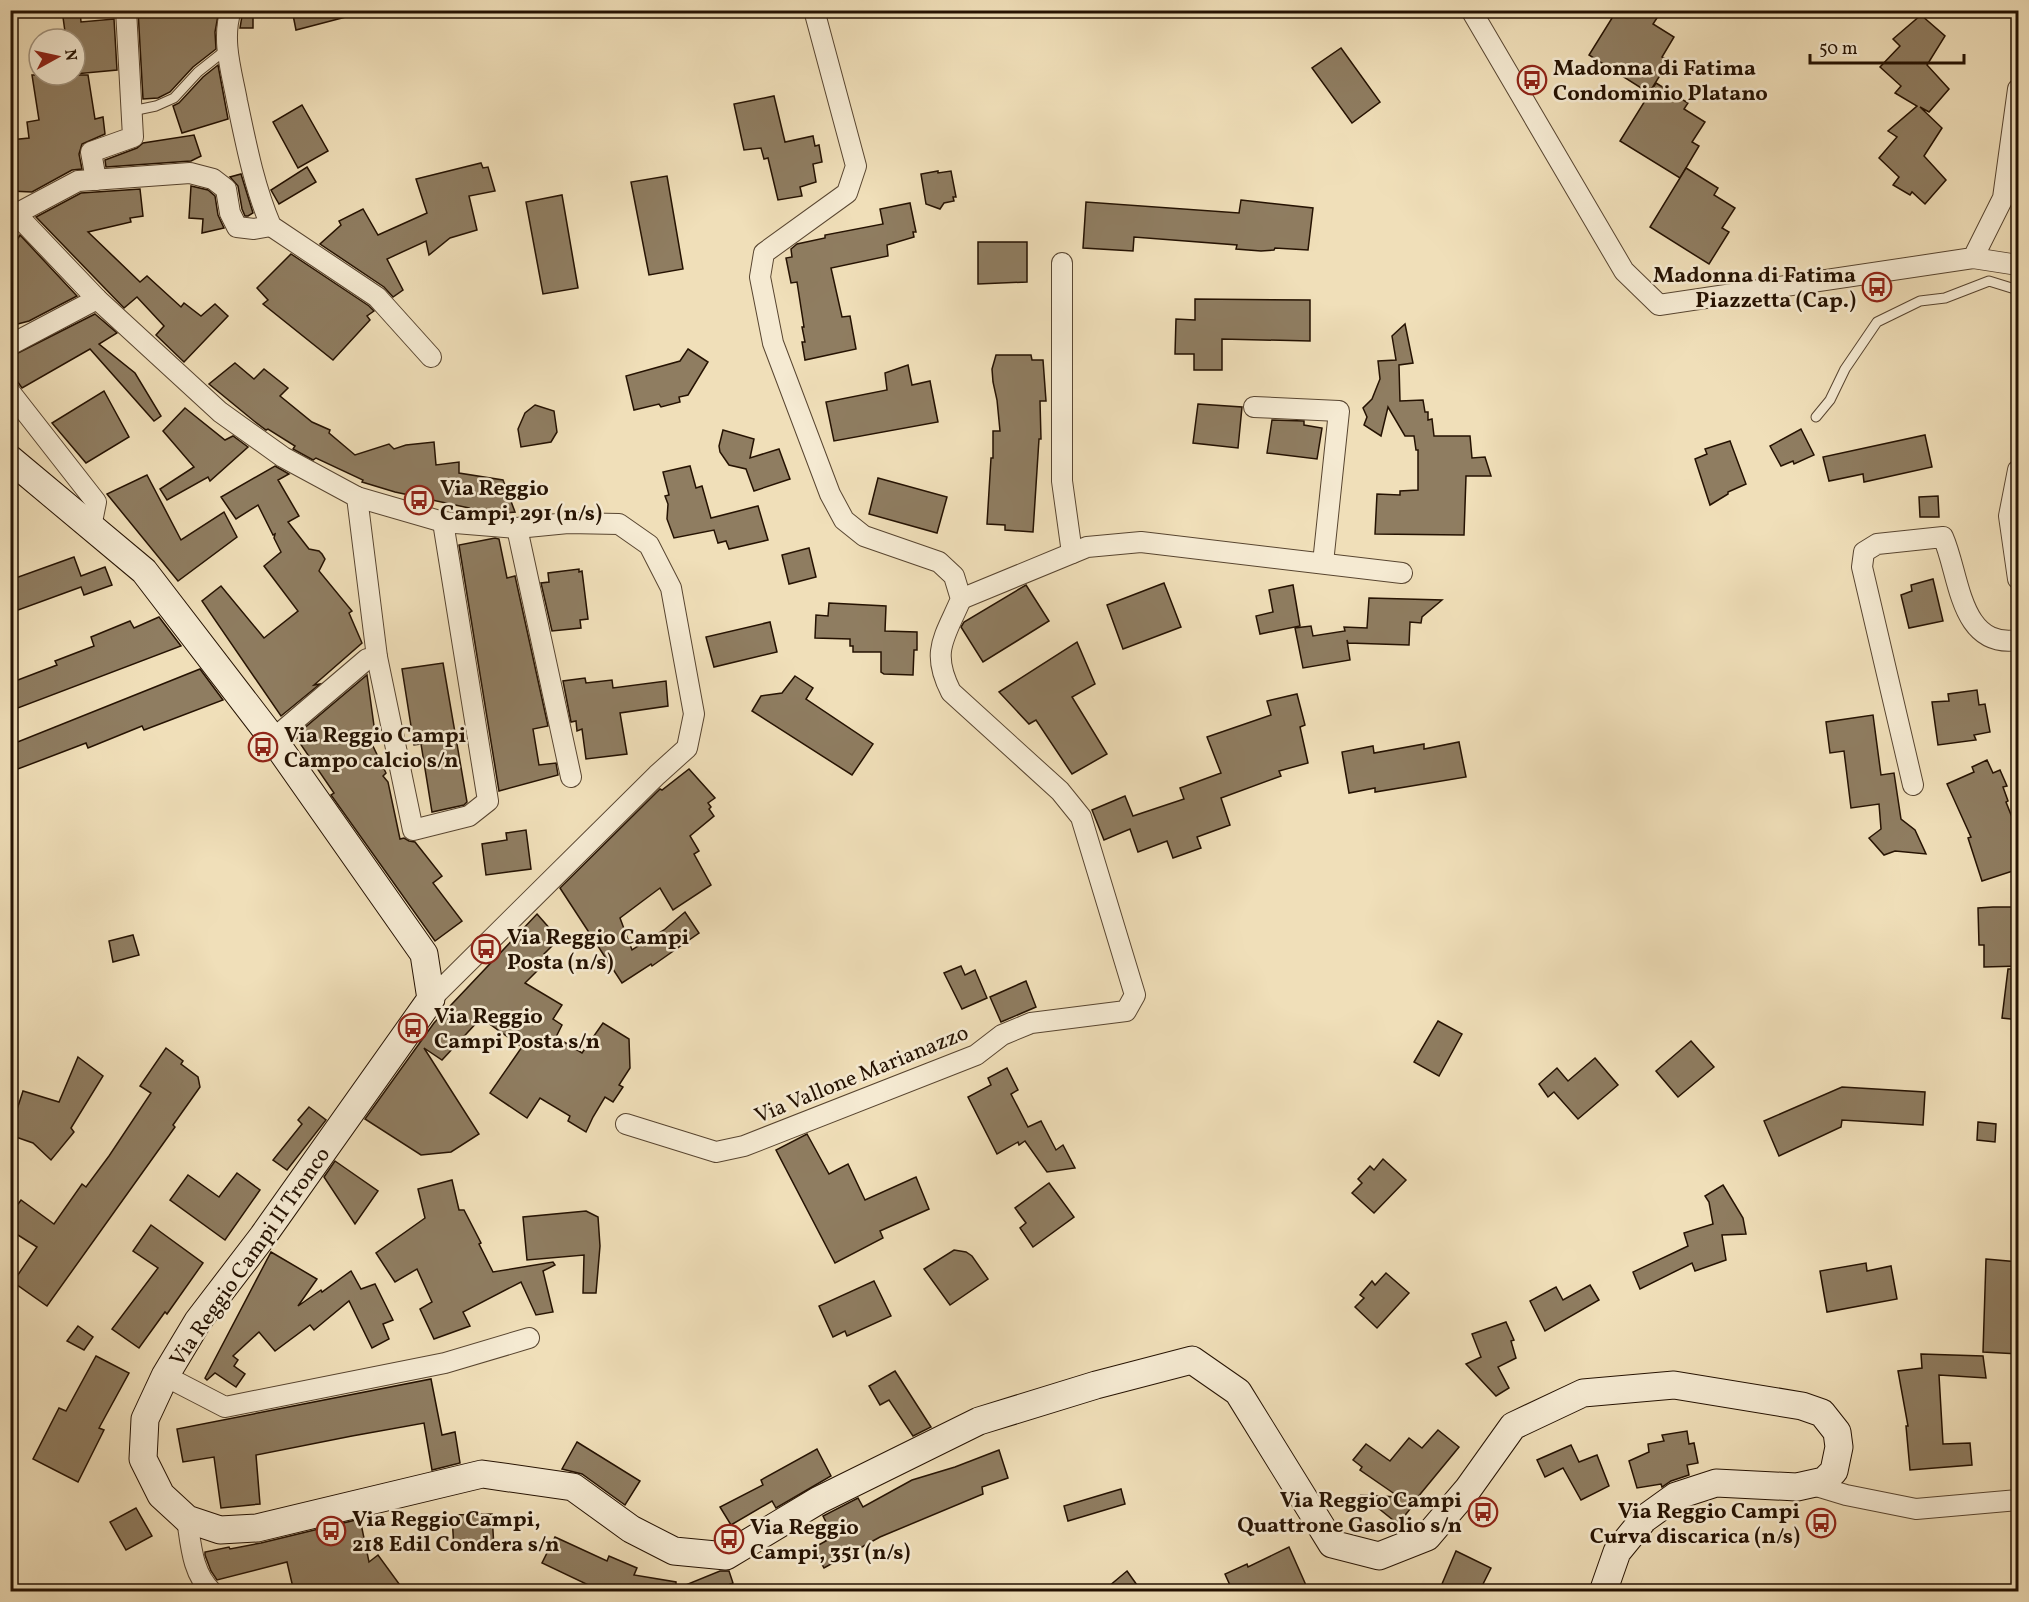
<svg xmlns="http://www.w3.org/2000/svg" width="2029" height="1602" viewBox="0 0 2029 1602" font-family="Vollkorn,serif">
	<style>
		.building { fill: #8f7d61; stroke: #251202; stroke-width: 1.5 }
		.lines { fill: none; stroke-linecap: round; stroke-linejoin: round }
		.lane-casing { stroke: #584530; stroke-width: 11 }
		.street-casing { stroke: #584530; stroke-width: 22 }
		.secondary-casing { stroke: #251202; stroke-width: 29 }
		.lane { stroke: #f5ead2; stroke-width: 9 }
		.street { stroke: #f5ead2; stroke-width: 20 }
		.secondary { stroke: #f5ead2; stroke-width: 27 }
		.labels { text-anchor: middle; stroke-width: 5; stroke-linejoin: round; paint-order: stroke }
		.poi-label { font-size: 22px; font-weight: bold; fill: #251202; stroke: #f5ead2; text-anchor: start }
		.street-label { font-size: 22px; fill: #251202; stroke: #f5ead2 }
	</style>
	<rect width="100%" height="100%" fill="#f0dfb9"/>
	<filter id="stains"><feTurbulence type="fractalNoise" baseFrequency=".00333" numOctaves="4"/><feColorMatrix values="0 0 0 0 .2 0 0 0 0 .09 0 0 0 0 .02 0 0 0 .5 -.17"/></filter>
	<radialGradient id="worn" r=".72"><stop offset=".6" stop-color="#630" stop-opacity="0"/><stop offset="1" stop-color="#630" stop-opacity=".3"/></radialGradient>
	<g class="building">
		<polygon points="62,10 80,10 81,22 114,19 117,70 75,74 75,38 66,39"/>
		<polygon points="138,10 219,10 215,32 216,49 193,67 170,92 158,98 143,99"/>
		<polygon points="243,10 253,10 253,28 240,28"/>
		<polygon points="312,10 344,10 346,17 296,30 293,15"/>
		<polygon points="1617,10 1645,10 1657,18 1653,24 1674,37 1662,57 1669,61 1649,93 1589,55"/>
		<polygon points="1921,15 1945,36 1927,65 1949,89 1929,112 1920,107 1942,128 1924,156 1946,180 1925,204 1912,192 1910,195 1893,185 1899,177 1879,158 1897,137 1888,131 1917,106 1895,93 1901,86 1880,67 1900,46 1893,39"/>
		<polygon points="1341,48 1380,102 1352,123 1312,68"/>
		<polygon points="218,65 228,119 182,133 173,106 179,103 203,77"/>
		<polygon points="32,75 88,75 95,119 103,117 105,134 82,144 79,154 82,169 72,170 32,192 10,191 10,140 29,138 27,122 39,120"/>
		<polygon points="1656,83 1688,103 1684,109 1705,122 1692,142 1699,146 1680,178 1620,141"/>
		<polygon points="774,96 785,142 813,136 815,146 819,145 822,162 813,164 816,182 800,187 802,196 778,200 768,158 764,159 761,148 744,150 734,104"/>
		<polygon points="302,105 328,151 298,168 273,122"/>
		<polygon points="194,135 201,156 191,161 106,167 105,160 137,148 143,143"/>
		<polygon points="481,163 483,168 488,167 495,191 469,196 477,230 450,238 429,255 426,241 387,259 403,290 393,297 384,287 320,244 341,225 339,221 363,209 378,235 427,213 416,179"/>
		<polygon points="307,167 316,182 279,204 271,190"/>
		<polygon points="1686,168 1718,188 1714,195 1735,208 1722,228 1729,232 1709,264 1650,227"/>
		<polygon points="938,171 938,173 951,171 956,197 953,197 954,201 944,203 940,209 926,204 921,174"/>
		<polygon points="241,174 253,213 248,216 245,216 242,209 238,186 230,177"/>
		<polygon points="667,176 683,269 649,275 631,182"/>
		<polygon points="191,186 208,190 215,196 218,215 224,228 202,233 203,219 189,218"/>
		<polygon points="140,189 143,216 130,218 131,222 88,232 140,282 147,276 181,307 184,303 201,316 215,304 228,316 184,362 156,335 164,326 137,297 124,308 36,217 81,193"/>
		<polygon points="562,195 578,288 543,294 526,202"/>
		<polygon points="1241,200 1313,208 1308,250 1275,248 1274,250 1261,251 1236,249 1237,245 1134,237 1133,251 1083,248 1086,202 1239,213"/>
		<polygon points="910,203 916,232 913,232 914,237 887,245 888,256 831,268 842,317 850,316 856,349 805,360 802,342 805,342 802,327 804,327 797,282 791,283 786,258 792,257 791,249 797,244 825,238 825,235 883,224 880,209"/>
		<polygon points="10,234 17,240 20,235 77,296 29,321 10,326"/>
		<polygon points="978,242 1027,242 1027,282 978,284"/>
		<polygon points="291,254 369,306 374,311 367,316 370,320 333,360 263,304 268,300 257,288"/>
		<polygon points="1195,299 1310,300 1310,341 1222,339 1222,370 1194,370 1194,354 1175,354 1176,319 1195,320"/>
		<polygon points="95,314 117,333 99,344 135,373 161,416 154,421 90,349 22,388 10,371 10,357"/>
		<polygon points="1405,324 1413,363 1399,365 1400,401 1423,400 1425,412 1428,412 1428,420 1432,419 1434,436 1470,436 1472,458 1485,457 1491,476 1466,476 1464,535 1375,534 1377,494 1400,495 1400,491 1418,490 1418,450 1416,450 1414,436 1405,436 1388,407 1381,436 1364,425 1367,417 1363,408 1372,399 1380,379 1378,361 1396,360 1392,336"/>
		<polygon points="688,349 708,362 688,395 679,397 680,402 661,407 659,404 634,410 626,376 680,361"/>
		<polygon points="996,355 1031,355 1032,360 1043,360 1046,401 1040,401 1041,439 1039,439 1033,532 1005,530 1005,525 987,524 991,458 993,458 993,431 1000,431 997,400 993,382 992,369"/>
		<polygon points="235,363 254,379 264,369 288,388 280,396 312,422 330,430 329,433 355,455 389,444 394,449 406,445 434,442 436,465 459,462 459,473 503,480 515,512 497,514 395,492 362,482 363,480 316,458 313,460 293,449 295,446 268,429 266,430 254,421 209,384"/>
		<polygon points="908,365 912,385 930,381 938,422 834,441 826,402 887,390 885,373"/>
		<polygon points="104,391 129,437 86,463 52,423"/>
		<polygon points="1198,404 1242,407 1238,448 1193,443"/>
		<polygon points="535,405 554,411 557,432 551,442 521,447 518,429 525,413"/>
		<polygon points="185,408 225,440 233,436 248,447 210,481 208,477 167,500 160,489 194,467 163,431"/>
		<polygon points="1272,420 1304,421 1304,425 1322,428 1317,459 1267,453"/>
		<polygon points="1801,429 1814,455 1794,464 1793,461 1781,466 1770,446"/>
		<polygon points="723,430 754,439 750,458 779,449 790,479 754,491 746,469 729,465 720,452 719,446"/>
		<polygon points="1925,435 1932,467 1864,482 1863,474 1829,481 1823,457"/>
		<polygon points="1730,441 1746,484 1728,492 1728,494 1710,505 1695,459 1707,454 1705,449"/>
		<polygon points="275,466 289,474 278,480 299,516 288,522 309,549 319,551 322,554 325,559 319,571 352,611 349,613 362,643 314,685 320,684 281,716 202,601 221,586 264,638 298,611 264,566 281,552 274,538 275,534 273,535 258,505 236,519 221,497"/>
		<polygon points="690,466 696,488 702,486 711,518 758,506 768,540 729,549 726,541 718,543 714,530 674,538 667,519 668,504 665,496 669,495 663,472"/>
		<polygon points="147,475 181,540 224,512 237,537 178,581 107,494"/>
		<polygon points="878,478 947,497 937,533 869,514"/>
		<polygon points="1938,496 1939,517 1920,517 1919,497"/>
		<polygon points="495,538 499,539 507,578 515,576 548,726 533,729 539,765 556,763 558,775 499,791 459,545"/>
		<polygon points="809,548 816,577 789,584 782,555"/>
		<polygon points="74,557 81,576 105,567 112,585 84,595 81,587 10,613 10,580"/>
		<polygon points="579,569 579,572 582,571 588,619 580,620 581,628 552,631 541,583 549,582 548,573"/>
		<polygon points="1933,579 1943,621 1909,628 1901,595 1912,591 1911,585"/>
		<polygon points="1164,583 1181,627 1123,649 1107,605"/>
		<polygon points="1026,585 1049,621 983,662 961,627 964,622"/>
		<polygon points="1293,585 1300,626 1260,634 1256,616 1273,612 1269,590"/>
		<polygon points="1369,598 1442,600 1422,617 1421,623 1410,622 1409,645 1348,643 1347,640 1350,660 1303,668 1295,628 1311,626 1313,636 1345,631 1344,627 1367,628"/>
		<polygon points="829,603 886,606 885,631 917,632 917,650 914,650 913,675 884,674 881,672 881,652 853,652 853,646 850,646 850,639 815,638 816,615 828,616"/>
		<polygon points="159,617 181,646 10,711 10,683 57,665 55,661 94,646 91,637 130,621 134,628"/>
		<polygon points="770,622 777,652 714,667 706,637"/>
		<polygon points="1077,642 1095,684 1072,697 1107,754 1072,774 1036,720 1029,724 999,692"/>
		<polygon points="443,663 467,802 464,805 432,812 421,744 414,745 402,669"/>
		<polygon points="200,669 223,700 144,730 142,726 88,748 86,743 10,772 10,745"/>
		<polygon points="367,675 375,733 369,738 386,773 383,776 388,782 400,839 404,838 409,841 415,842 442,876 433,883 462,921 435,941 331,795 334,793 295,736"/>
		<polygon points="795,676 813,688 806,699 873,744 852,775 752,711 761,696 782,693"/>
		<polygon points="585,678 586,683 612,680 613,688 666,681 668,706 620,713 627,754 586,759 582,729 577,731 576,721 571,722 563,681"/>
		<polygon points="1977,690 1979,705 1985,704 1990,732 1974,735 1976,740 1938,745 1932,702 1949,701 1948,694"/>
		<polygon points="1297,694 1305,725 1300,727 1308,763 1279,771 1281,776 1221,798 1230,825 1197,837 1201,848 1173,858 1167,841 1138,852 1130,829 1104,840 1092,810 1125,796 1133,816 1184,799 1180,788 1221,773 1207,737 1271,715 1267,701"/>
		<polygon points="1873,715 1881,775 1894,773 1901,819 1915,830 1926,854 1895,851 1884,855 1869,838 1881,829 1879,804 1851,808 1844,751 1830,753 1826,722"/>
		<polygon points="1459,742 1466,777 1375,792 1375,788 1349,793 1342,752 1373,746 1374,753 1424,744 1424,749"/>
		<polygon points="1987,760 1993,773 2000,770 2007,786 2003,787 2008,801 2006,802 2019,835 2019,869 1982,881 1968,838 1971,837 1947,784 1974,772 1972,767"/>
		<polygon points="689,769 715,798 708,803 711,807 709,809 714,816 690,836 699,851 694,854 711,885 673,910 660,888 620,918 632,950 664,930 685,912 699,933 652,966 651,964 622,983 560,888 660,789 662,790"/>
		<polygon points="526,830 531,869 486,875 482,844 507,840 506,833"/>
		<polygon points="1993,907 2019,907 2019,966 1984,967 1984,945 1979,945 1978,908"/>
		<polygon points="537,914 559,939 544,954 549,959 525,983 562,1005 553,1019 562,1025 556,1037 582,1053 603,1023 629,1039 630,1068 619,1085 623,1087 613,1102 605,1097 593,1117 586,1132 568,1121 570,1116 540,1098 527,1118 490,1093 522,1047 481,1018 442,1060 424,1048 479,1134 451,1152 421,1155 365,1119 434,1023"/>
		<polygon points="133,935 139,955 113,962 109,941"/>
		<polygon points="961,966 965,975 975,970 987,998 962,1009 944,973"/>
		<polygon points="2008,969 2019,969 2019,1020 2002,1018"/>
		<polygon points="1026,981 1036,1007 1001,1022 990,997"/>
		<polygon points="1438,1021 1462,1034 1439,1076 1414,1062"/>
		<polygon points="1691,1041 1714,1067 1678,1097 1656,1071"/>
		<polygon points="166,1048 183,1061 181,1064 198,1077 200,1087 173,1125 175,1127 47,1306 13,1282 37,1247 10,1230 10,1215 21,1200 54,1224 82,1184 86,1187 109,1156 151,1093 140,1086"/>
		<polygon points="78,1057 103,1076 71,1128 74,1132 51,1160 33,1143 10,1135 10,1131 23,1091 59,1102"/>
		<polygon points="1595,1058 1618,1085 1578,1119 1554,1092 1548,1097 1539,1084 1557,1068 1568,1081"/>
		<polygon points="1007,1068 1018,1090 1011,1094 1028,1127 1041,1121 1056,1150 1063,1145 1075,1168 1047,1172 1025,1141 1019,1145 1018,1142 997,1154 968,1097 991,1085 988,1078"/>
		<polygon points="1842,1087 1925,1092 1923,1125 1842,1120 1841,1127 1779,1156 1764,1121"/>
		<polygon points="309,1107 326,1120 287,1170 273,1160 302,1124 298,1120"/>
		<polygon points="1978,1122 1996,1124 1995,1142 1977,1140"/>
		<polygon points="807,1134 829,1174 848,1164 865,1200 916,1177 929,1209 880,1231 883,1238 835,1263 776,1150"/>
		<polygon points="1383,1159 1406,1180 1374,1213 1352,1193 1362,1183 1358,1179 1370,1166 1374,1170"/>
		<polygon points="335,1161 378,1191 355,1224 324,1177"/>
		<polygon points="237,1173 260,1190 225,1240 170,1200 188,1175 219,1197"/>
		<polygon points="452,1180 459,1210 464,1210 481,1243 479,1244 493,1272 553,1262 555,1265 543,1271 553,1312 536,1315 521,1282 463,1312 470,1326 434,1339 420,1309 432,1302 417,1269 395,1282 376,1253 425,1218 418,1189"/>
		<polygon points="1049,1183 1074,1217 1033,1247 1020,1228 1026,1223 1015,1208"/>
		<polygon points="1723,1185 1743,1218 1746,1234 1722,1235 1726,1260 1695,1271 1692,1263 1640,1289 1633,1272 1688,1246 1684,1233 1713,1224 1709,1202 1705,1196"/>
		<polygon points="586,1211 598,1217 600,1246 596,1293 583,1293 584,1255 527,1260 523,1217"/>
		<polygon points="151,1225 203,1263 167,1314 165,1312 139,1348 112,1329 158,1268 133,1251"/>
		<polygon points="954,1250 966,1252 972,1256 988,1279 950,1305 924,1269"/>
		<polygon points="271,1252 317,1279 298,1306 321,1290 322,1292 351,1271 361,1289 375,1284 393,1320 383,1324 389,1339 372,1348 349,1301 314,1330 310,1325 275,1351 259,1332 233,1356 238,1360 234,1366 245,1374 236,1387 215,1373 207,1380 205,1378"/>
		<polygon points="1986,1259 2019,1262 2019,1354 1983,1352"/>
		<polygon points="1866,1263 1867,1271 1891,1266 1897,1299 1827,1312 1820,1271"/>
		<polygon points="1386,1273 1409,1293 1377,1328 1355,1307 1364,1298 1360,1295 1372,1281 1375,1285"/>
		<polygon points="874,1281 891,1316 847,1336 845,1331 833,1337 819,1306"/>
		<polygon points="1590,1285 1599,1300 1545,1331 1530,1301 1556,1287 1563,1300"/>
		<polygon points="1506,1322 1514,1340 1511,1341 1516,1358 1498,1367 1509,1388 1496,1396 1466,1364 1481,1357 1472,1334"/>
		<polygon points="78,1326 93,1337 84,1350 67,1341"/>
		<polygon points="1921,1354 1983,1356 1986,1378 1939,1375 1943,1444 1970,1443 1972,1465 1910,1470 1906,1426 1908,1426 1898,1371 1922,1368"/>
		<polygon points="96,1356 129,1373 99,1428 104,1430 78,1482 33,1459 59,1408 66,1411"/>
		<polygon points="895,1371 931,1427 913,1436 889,1400 880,1405 869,1386"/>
		<polygon points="431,1379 442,1435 455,1432 460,1463 432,1470 424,1423 352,1436 256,1455 260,1504 221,1508 214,1457 183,1462 177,1429"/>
		<polygon points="1438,1430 1459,1447 1417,1498 1419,1498 1398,1524 1362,1495 1399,1497 1360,1470 1362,1467 1353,1460 1366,1444 1390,1461 1409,1438 1422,1448"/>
		<polygon points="1687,1431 1689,1444 1694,1443 1698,1463 1687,1465 1689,1475 1671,1481 1662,1487 1661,1484 1637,1488 1629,1461 1649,1452 1648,1444 1664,1441 1662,1435"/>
		<polygon points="577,1442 640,1481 625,1505 582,1474 562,1469"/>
		<polygon points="1571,1445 1579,1462 1597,1455 1609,1486 1581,1500 1563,1468 1545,1477 1537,1460"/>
		<polygon points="817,1449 831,1476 776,1508 772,1501 731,1525 720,1507 763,1485 761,1480"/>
		<polygon points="999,1450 1008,1478 982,1487 983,1494 880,1537 824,1568 813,1548 826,1541 818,1530 827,1524 823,1516 858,1498 863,1507 912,1480 955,1467"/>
		<polygon points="1121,1489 1125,1504 1068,1521 1064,1506"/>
		<polygon points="136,1508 152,1536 126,1550 110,1522"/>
		<polygon points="492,1514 494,1548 454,1550 452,1515"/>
		<polygon points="360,1519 369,1562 378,1555 405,1592 294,1592 287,1562 217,1580 211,1571 205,1555 205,1552 229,1547 230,1549 261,1543"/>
		<polygon points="555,1537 607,1561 609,1556 637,1568 634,1575 676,1582 676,1589 720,1571 729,1571 733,1583 712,1592 603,1592 542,1563"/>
		<polygon points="1289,1547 1309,1592 1233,1592 1225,1574 1247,1564 1248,1567"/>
		<polygon points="1456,1551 1491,1568 1479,1592 1457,1592 1442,1584"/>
		<polygon points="1127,1571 1142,1592 1102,1592"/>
	</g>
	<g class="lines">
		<g class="lane-casing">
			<g id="lane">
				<polyline points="132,111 156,106 174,98 198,72 227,49"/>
				<polyline points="1816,417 1830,400 1845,369 1877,322 1920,301 1945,298 1989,281 2018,290"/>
			</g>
		</g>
		<g class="street-casing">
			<g id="street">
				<path d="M 231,10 C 221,40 232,73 237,101 C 246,144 254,186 271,226 L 377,297 L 431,357"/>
				<polyline points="1471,10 1624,271 1659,305 1973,258 2003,198 2018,89"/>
				<polyline points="96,180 91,152 133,137 126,10"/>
				<polyline points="10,212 16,214 97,299 220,412 283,457 357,497 443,522 517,528 568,523 619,524 649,545 671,588 694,714 687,748 657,775 431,999"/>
				<polyline points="16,214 78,181 190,173 213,179 226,189 230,213 237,227 254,229 271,226"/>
				<polyline points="1973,258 2018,265"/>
				<polyline points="1062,263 1062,481 1072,553"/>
				<polyline points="10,345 97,299"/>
				<polyline points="10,392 96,502 91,527"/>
				<polyline points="1254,407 1339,411 1323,563"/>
				<polyline points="2018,470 2009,516 2018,579"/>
				<polyline points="357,497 377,657 413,830 469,816 488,801 443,522"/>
				<polyline points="517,528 571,777"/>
				<polyline points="961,599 1087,547 1141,542 1402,573"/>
				<polyline points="273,739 367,659 377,657"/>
				<path d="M 1913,785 L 1862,567 L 1864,552 L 1877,544 L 1943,537 C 1960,575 1959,649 2018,640"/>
				<path d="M 626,1124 L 716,1152 L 744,1146 L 976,1055 L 1002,1035 L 1031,1023 L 1126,1011 L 1135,995 L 1081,817 L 1060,791 L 951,692 C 930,651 945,637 961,599 L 954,576 L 939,562 L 864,536 L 844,520 L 830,494 L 773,343 L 760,277 L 764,253 L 847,193 L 856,166 L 814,10"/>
				<polyline points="165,1376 225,1407 445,1363 529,1338"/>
				<polyline points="1813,1485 1846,1495 1916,1509 2018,1500"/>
				<path d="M 187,1519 C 191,1545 192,1573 212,1592"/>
			</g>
		</g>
		<g class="secondary-casing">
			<polyline id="secondary" points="10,459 144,571 273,739 424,954 431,999 263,1236 198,1321 165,1376 145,1419 143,1459 161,1495 187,1519 220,1530 257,1528 482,1474 573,1487 631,1529 674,1551 726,1556 819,1500 979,1421 1096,1385 1192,1360 1238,1392 1332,1544 1379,1556 1427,1537 1468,1489 1513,1426 1583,1393 1674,1385 1802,1406 1822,1413 1837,1432 1839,1447 1834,1471 1824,1481 1797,1487 1716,1483 1676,1496 1644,1519 1617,1552 1603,1592"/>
		</g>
		<use href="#lane" class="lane"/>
		<use href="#street" class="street"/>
		<use href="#secondary" class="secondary"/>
	</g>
	<defs>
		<g id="bus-ring" transform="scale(1.5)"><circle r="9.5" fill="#f5ead2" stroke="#8f2418" stroke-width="1.5"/><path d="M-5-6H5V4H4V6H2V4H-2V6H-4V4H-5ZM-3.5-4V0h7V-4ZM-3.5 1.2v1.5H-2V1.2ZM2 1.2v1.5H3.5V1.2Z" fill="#8f2418"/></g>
	</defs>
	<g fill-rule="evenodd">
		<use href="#bus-ring" x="1532" y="80"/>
		<use href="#bus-ring" x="1877" y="287"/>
		<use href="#bus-ring" x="419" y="500"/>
		<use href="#bus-ring" x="263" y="747"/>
		<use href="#bus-ring" x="486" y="949"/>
		<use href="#bus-ring" x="413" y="1028"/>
		<use href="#bus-ring" x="1483" y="1512"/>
		<use href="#bus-ring" x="1821" y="1523"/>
		<use href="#bus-ring" x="331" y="1531"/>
		<use href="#bus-ring" x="729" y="1539"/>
	</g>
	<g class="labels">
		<g class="poi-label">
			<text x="1553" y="75">Madonna di Fatima<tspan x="1553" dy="25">Condominio Platano</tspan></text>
			<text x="1856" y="282" text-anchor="end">Madonna di Fatima<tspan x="1856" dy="25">Piazzetta (Cap.)</tspan></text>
			<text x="440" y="495">Via Reggio<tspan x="440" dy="25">Campi, 291 (n/s)</tspan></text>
			<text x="284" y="742">Via Reggio Campi<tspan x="284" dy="25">Campo calcio s/n</tspan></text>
			<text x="507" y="944">Via Reggio Campi<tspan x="507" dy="25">Posta (n/s)</tspan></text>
			<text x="434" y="1023">Via Reggio<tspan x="434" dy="25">Campi Posta s/n</tspan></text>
			<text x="1462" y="1507" text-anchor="end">Via Reggio Campi<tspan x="1462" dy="25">Quattrone Gasolio s/n</tspan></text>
			<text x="1800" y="1518" text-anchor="end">Via Reggio Campi<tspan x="1800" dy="25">Curva discarica (n/s)</tspan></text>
			<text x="352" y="1526">Via Reggio Campi,<tspan x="352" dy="25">218 Edil Condera s/n</tspan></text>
			<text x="750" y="1534">Via Reggio<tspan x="750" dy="25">Campi, 351 (n/s)</tspan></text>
		</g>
		<g class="street-label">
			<text transform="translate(861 1073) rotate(-22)" y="8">Via Vallone Marianazzo</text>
			<text transform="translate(249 1256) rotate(-55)" y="8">Via Reggio Campi II Tronco</text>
		</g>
	</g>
	<rect width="2029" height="1602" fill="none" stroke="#f0dfb9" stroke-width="36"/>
	<rect x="12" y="12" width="2005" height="1578" fill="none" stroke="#251202" stroke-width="3"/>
	<rect x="18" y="18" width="1993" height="1566" fill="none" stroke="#251202" stroke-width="1.5"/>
	<g transform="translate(57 57) rotate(82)"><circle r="28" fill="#f5ead2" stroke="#a2947f" stroke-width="1.5"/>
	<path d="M0-4.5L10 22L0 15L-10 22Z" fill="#8f2418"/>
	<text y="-9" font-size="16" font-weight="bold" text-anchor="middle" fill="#251202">N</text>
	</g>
	<path d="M1810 54v9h154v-9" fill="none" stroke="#251202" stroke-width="3"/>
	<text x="1819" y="54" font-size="18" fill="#251202" stroke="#f5ead2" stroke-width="4.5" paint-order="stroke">50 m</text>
	<rect width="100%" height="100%" filter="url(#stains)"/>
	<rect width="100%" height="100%" fill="url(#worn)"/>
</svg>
